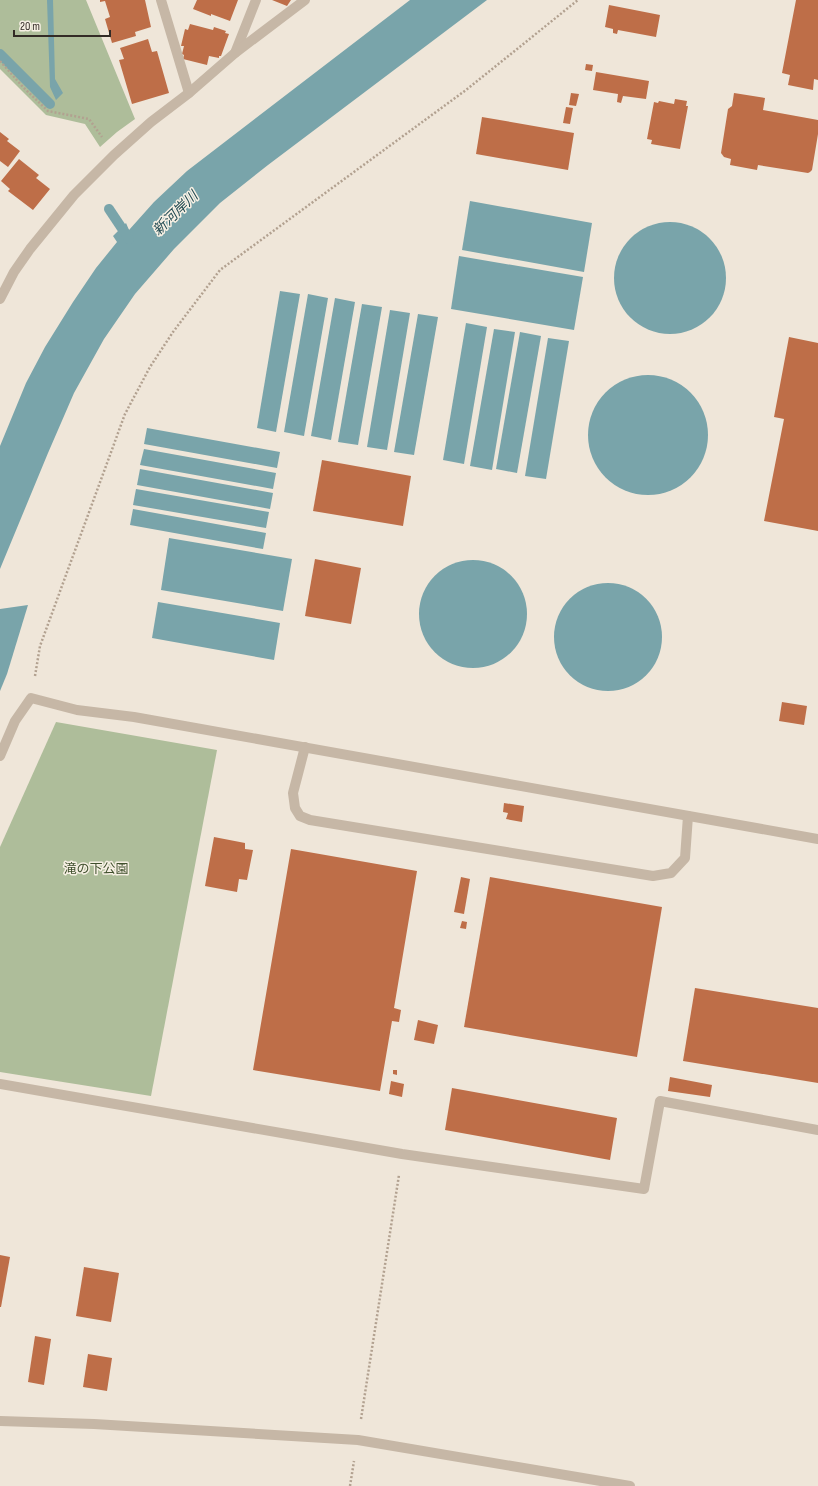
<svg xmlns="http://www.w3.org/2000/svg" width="818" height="1486" viewBox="0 0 818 1486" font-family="'Sofia Sans Condensed','Noto Sans JP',sans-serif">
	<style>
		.green { fill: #aebd9a }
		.water { fill: #79a4aa }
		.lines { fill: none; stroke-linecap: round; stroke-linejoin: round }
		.stream { stroke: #79a4aa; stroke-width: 10 }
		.building { fill: #be6e48 }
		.path { stroke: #b2a190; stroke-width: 2.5; stroke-dasharray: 2 2; stroke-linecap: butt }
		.minor { stroke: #c6b7a6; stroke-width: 10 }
		.labels { text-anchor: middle; stroke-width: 3; stroke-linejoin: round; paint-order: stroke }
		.park-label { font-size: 13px; fill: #3f4f2c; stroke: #f7f0e4 }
		.water-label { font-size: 14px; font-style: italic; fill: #1f4951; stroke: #f7f0e4 }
	</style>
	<rect width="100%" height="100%" fill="#efe6d9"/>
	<g class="green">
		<polygon points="0,0 86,0 135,119 117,132 100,147 85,124 46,115 0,69"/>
		<polygon points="56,722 217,750 151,1096 0,1072 0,847"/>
	</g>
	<g class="water">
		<polygon points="47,0 53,0 55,79 63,93 56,100 50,87"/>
		<polygon points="410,0 487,0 268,165 220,203 174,249 135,294 104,339 74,393 48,453 0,569 0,446 26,383 45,347 73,302 96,268 117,242 113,236 126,223 129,230 154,202 187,171"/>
		<polygon points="470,201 592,223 584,272 462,250"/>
		<circle cx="670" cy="278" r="56"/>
		<polygon points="459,256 583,277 574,330 451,309"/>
		<polygon points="280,291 300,294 276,432 257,428"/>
		<polygon points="308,294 328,298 304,436 284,432"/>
		<polygon points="335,298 355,302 331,440 311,436"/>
		<polygon points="362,304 382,307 358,445 338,442"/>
		<polygon points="390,310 410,313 387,450 367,447"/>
		<polygon points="418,314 438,317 414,455 394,452"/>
		<polygon points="466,323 487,327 464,464 443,460"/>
		<polygon points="494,329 515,332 492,470 470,466"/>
		<polygon points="520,332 541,336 517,473 496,469"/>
		<polygon points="548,338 569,341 546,479 525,476"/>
		<circle cx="648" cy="435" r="60"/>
		<polygon points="147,428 280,452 277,468 144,444"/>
		<polygon points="144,449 276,473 273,489 140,465"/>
		<polygon points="140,469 273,493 270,509 137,485"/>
		<polygon points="136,489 269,512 266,528 133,505"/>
		<polygon points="133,509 266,533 263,549 130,525"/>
		<polygon points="169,538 292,559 283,611 161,590"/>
		<circle cx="473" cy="614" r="54"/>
		<circle cx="608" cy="637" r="54"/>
		<polygon points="158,602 280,623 274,660 152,638"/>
		<polygon points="28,605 7,674 0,691 0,609"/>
	</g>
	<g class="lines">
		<g class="stream">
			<polyline points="0,54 50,104"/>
			<polyline points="109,209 129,239"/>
		</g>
	</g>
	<g class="building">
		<polygon points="100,0 145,0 151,27 135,32 136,36 112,43 105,19 110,17 105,1 100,2"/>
		<polygon points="197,0 238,0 230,21 211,14 211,16 193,9"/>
		<polygon points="272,0 291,0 287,6"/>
		<polygon points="796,0 818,0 818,80 814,79 813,90 788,85 790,75 782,73"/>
		<polygon points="609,5 660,15 656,37 618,30 617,34 613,33 613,29 605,27"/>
		<polygon points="190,24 213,30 214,27 226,31 225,33 229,34 221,56 219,56 219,58 209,56 207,65 183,59 184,55 182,54 184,46 181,46 185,29 188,30"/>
		<polygon points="148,39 152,52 157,51 169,93 132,104 119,60 124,59 120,48"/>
		<polygon points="586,64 593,65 592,71 585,70"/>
		<polygon points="596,72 649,81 646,99 623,96 621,103 617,102 618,94 593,90"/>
		<polygon points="571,93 579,94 576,106 569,105"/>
		<polygon points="734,93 765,98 763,110 818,120 818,134 812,170 810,172 808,173 758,165 757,170 730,165 731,159 724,157 721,153 728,109 732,106"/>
		<polygon points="675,99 687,101 686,106 688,106 680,149 651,144 652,140 647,139 654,102 658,103 659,101 674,104"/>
		<polygon points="566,107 573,108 570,124 563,123"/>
		<polygon points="482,117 574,133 568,170 476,154"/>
		<polygon points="0,132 9,139 7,141 20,151 8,167 0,161"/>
		<polygon points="19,159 39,175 36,178 50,189 33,210 8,191 10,189 1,181"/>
		<polygon points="789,337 818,343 818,531 764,521 784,419 774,417"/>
		<polygon points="322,460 411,476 403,526 313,511"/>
		<polygon points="315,559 361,568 351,624 305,616"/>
		<polygon points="782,702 807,706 804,725 779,721"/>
		<polygon points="504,803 524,806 522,822 506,819 508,813 503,812"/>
		<polygon points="214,837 245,843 245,849 253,850 247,880 239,879 237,892 205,886"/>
		<polygon points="291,849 417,871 394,1008 401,1010 399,1022 392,1021 380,1091 253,1070"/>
		<polygon points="461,877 470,879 464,914 454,912"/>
		<polygon points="490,877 662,907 637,1057 464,1027"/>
		<polygon points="462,921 467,922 466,929 460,928"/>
		<polygon points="695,988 818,1008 818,1083 683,1061"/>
		<polygon points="418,1020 438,1025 434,1044 414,1040"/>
		<polygon points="393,1070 397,1070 397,1075 393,1074"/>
		<polygon points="670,1077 712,1085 710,1097 668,1091"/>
		<polygon points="391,1081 404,1084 402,1097 389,1094"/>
		<polygon points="452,1088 617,1118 610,1160 445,1130"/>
		<polygon points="0,1255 10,1257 1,1307 0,1307"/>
		<polygon points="84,1267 119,1273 111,1322 76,1316"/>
		<polygon points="35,1336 51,1339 44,1385 28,1382"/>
		<polygon points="88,1354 112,1358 107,1391 83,1387"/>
	</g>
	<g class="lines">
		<g class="path">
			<polyline points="0,61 23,87 48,111 89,119 102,137"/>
			<polyline points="35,676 40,646 125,414 150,367 173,332 220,270 466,90 578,0"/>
			<polyline points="361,1419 399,1175"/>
			<polyline points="350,1486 354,1461"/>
		</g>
		<g class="minor">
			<polyline points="161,0 189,93"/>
			<polyline points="235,53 256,0"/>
			<polyline points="0,299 14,272 30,249 74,195 114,155 151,122 189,93 235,53 305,0"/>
			<polyline points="305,747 293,793 295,808 300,816 310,820 653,876 671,873 685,858 688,816"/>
			<polyline points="0,756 15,721 31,698 77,710 134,717 818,839"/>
			<polyline points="0,1084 402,1154 644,1189 660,1101 818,1130"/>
			<polyline points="0,1421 94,1424 358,1440 630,1486"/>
		</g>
	</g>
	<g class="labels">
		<g class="park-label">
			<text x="96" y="873">滝の下公園</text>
		</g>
		<g class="water-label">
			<text transform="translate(175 213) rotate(-44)" y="5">新河岸川</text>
		</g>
	</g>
	<path d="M14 30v6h96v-6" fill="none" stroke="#332b26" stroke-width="2"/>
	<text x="20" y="30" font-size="12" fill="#332b26" stroke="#f7f0e4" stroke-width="3" paint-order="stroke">20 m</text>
</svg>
